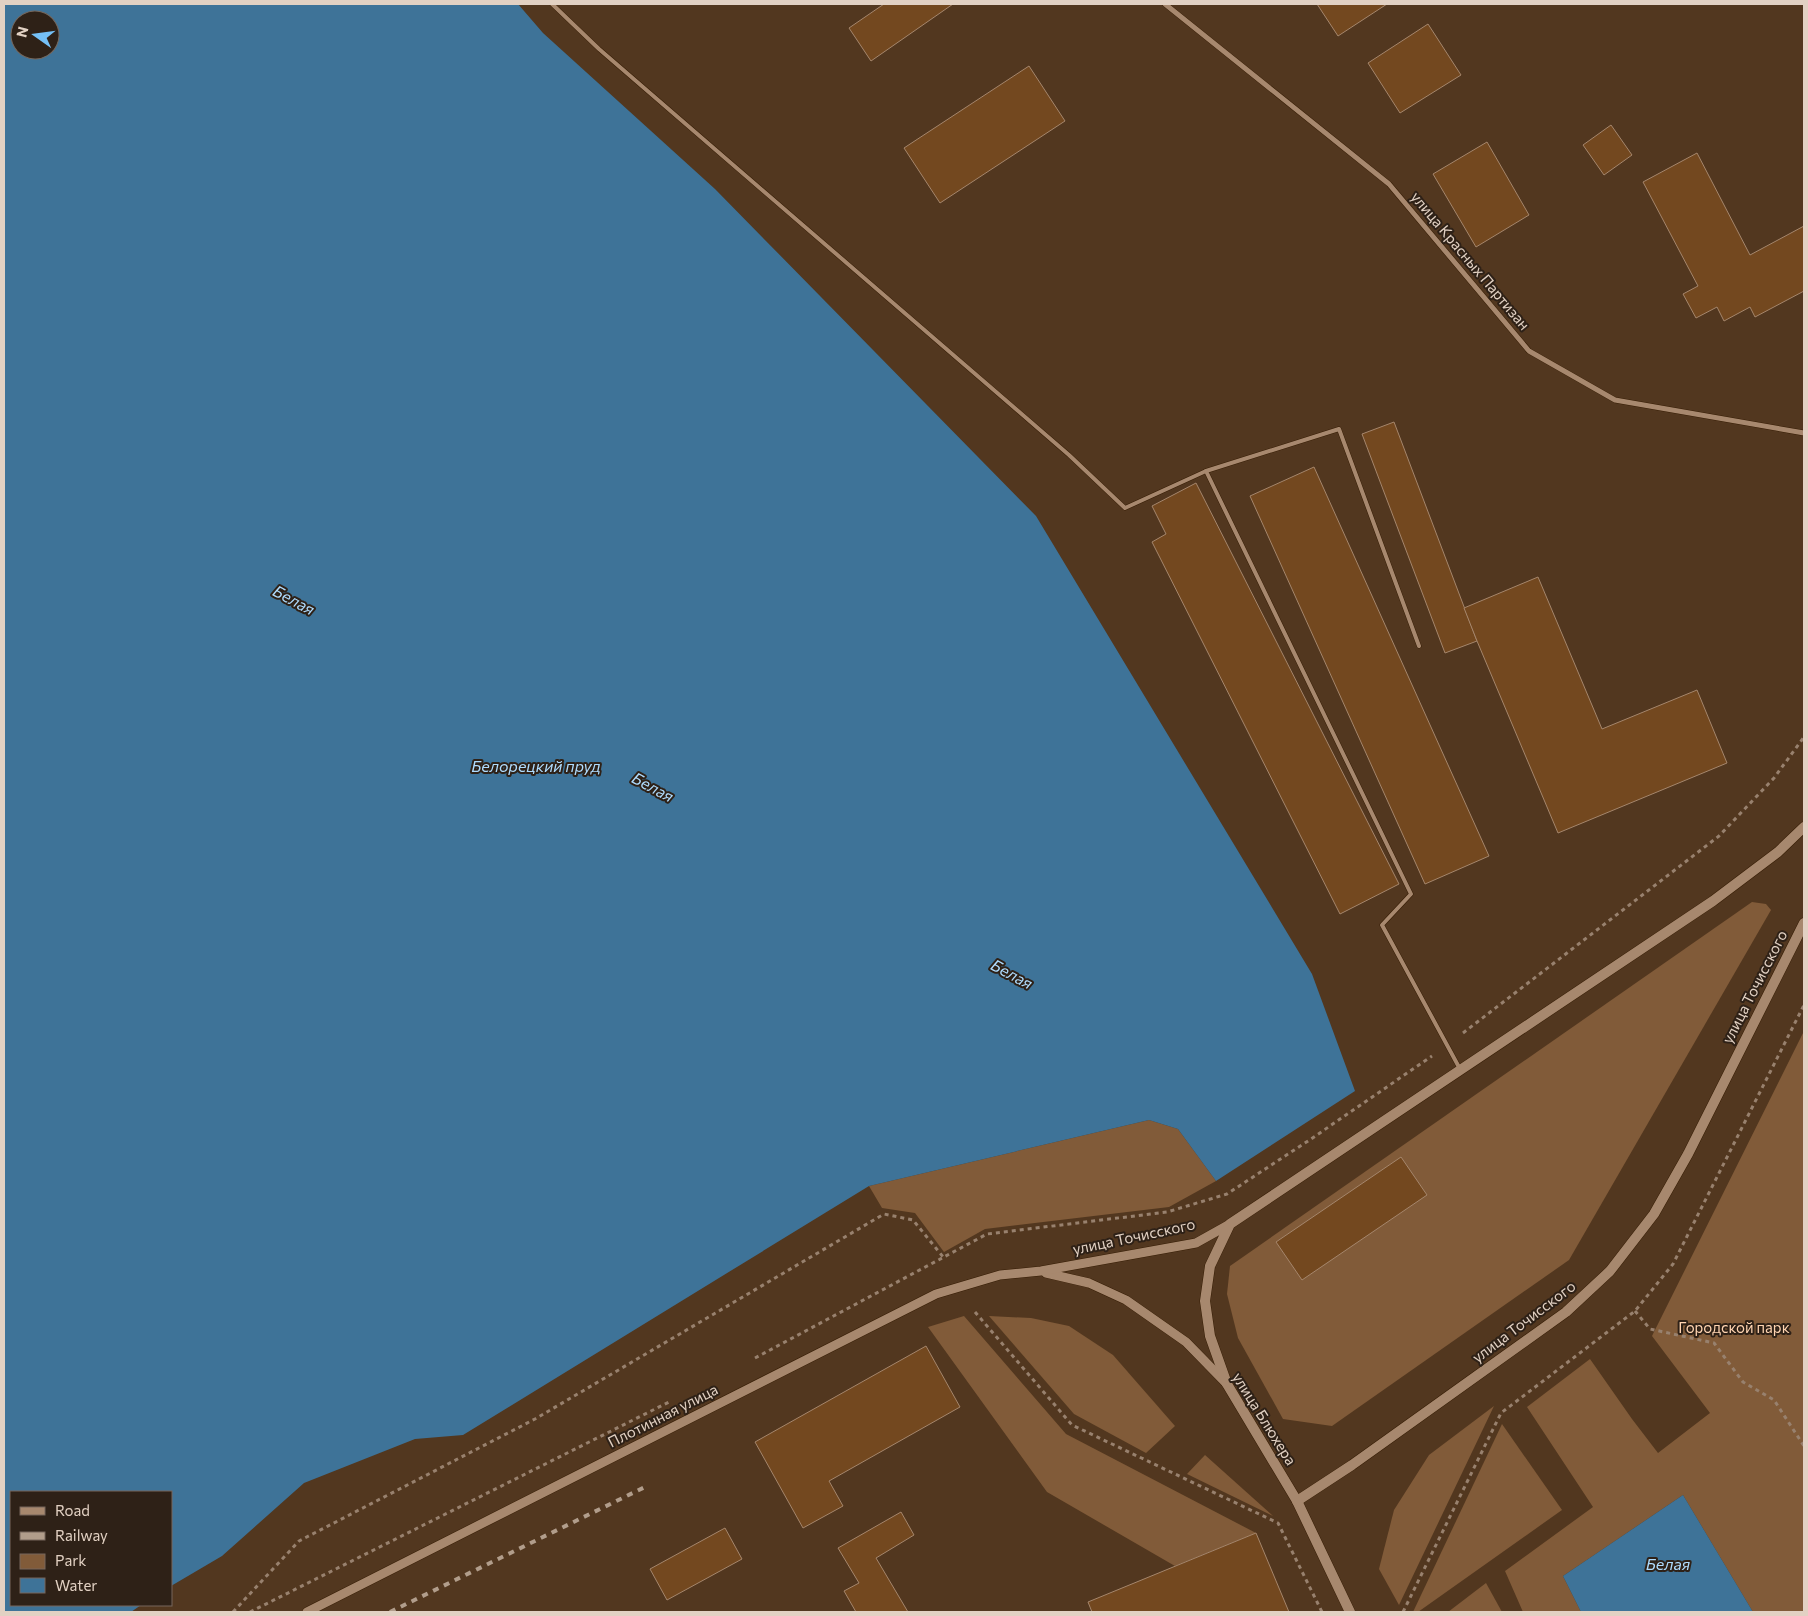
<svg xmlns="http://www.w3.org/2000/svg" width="1808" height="1616" viewBox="0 0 1808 1616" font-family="Commissioner,sans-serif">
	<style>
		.green { fill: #815b39 }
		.water { fill: #3e7398; fill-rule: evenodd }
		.building { fill: #73481f; stroke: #a5866c }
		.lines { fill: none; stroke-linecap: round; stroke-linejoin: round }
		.service-casing { stroke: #361d05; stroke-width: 5 }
		.minor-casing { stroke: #361d05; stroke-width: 6 }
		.tertiary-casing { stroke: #361d05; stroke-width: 10 }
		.secondary-casing { stroke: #361d05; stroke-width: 11 }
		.path { stroke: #98816e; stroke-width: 3; stroke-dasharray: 4 4; stroke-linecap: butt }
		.service { stroke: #a7886e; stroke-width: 4 }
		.minor { stroke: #a7886e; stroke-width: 5 }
		.tertiary { stroke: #a7886e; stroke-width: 9 }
		.secondary { stroke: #a7886e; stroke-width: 10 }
		.rail { stroke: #b19d8b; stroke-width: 4; stroke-dasharray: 6 6; stroke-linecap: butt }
		.labels { text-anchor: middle; stroke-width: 4; stroke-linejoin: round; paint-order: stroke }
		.street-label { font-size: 15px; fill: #e2d1c3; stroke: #2e2117 }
		.park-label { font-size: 15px; fill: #ffd4b1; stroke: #2e2117 }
		.water-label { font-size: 16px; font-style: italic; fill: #afdcfe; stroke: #2e2117 }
	</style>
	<rect width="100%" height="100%" fill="#52371f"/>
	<g class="green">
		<polygon points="1752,902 1766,904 1771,910 1569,1260 1332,1426 1283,1419 1238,1338 1227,1294 1230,1266"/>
		<polygon points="1804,1031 1804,1612 1753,1612 1683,1495 1563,1576 1581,1612 1523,1612 1505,1571 1593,1507 1527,1407 1590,1359 1632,1419 1658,1453 1710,1413 1652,1336"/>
		<polygon points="1149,1120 1178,1129 1216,1181 1169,1207 985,1229 944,1252 915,1213 882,1208 869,1186"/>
		<polygon points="964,1316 1066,1434 1256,1533 1175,1566 1047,1492 928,1327"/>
		<polygon points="989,1316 1031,1318 1069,1326 1113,1355 1175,1426 1146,1453 1074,1414"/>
		<polygon points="1494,1406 1399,1605 1379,1569 1394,1510 1429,1455"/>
		<polygon points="1502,1424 1562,1510 1418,1612 1413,1612"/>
		<polygon points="1205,1455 1273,1516 1187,1474"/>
		<polygon points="1486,1583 1502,1612 1448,1612"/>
	</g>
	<g class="water">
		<path d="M 4,4 L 518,4 L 543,33 L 715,189 L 1036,516 L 1312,974 L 1355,1091 L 1216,1181 L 1178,1129 L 1149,1120 L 869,1186 L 463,1435 L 415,1439 L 304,1483 L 222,1556 L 171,1586 L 171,1492 L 11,1492 L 11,1605 L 141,1605 L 131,1612 L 4,1612 ZM 20,20 L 50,20 L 50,50 L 20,50 Z"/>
		<polygon points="1683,1495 1753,1612 1581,1612 1563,1576"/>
	</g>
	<g class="building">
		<polygon points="884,4 953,4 871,61 849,28"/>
		<polygon points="1317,4 1387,4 1338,36"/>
		<polygon points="1428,24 1461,75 1400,113 1368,63"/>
		<polygon points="1029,66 1065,121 940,203 904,148"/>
		<polygon points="1611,125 1632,155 1604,175 1583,145"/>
		<polygon points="1487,142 1529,215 1476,247 1433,174"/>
		<polygon points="1697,153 1750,255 1804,226 1804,291 1755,317 1750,307 1724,321 1717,307 1696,318 1683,294 1698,286 1643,182"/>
		<polygon points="1394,422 1477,641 1445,653 1362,434"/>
		<polygon points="1314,467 1489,856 1425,884 1250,496"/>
		<polygon points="1196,483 1399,884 1340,914 1152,542 1166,534 1152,506"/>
		<polygon points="1538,577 1602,729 1697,690 1727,763 1558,833 1477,641 1464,608"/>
		<polygon points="1401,1157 1427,1195 1302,1280 1276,1242"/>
		<polygon points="926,1346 960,1407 829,1481 843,1506 803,1528 755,1442"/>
		<polygon points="901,1512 914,1535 876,1558 908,1612 856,1612 844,1591 859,1583 838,1548"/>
		<polygon points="725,1528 742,1559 667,1600 650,1569"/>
		<polygon points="1256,1533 1289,1612 1092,1612 1088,1602"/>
	</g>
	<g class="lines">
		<g class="service-casing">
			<g id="service">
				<polyline points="552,4 599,49 1069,455 1125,508 1206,471"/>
				<polyline points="1419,646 1339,429 1206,471 1411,894 1382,925 1460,1069"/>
			</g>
		</g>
		<g class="minor-casing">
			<polyline id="minor" points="1165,4 1389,184 1529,351 1615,400 1804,433"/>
		</g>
		<g class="tertiary-casing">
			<g id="tertiary">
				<polyline points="1046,1273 1089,1283 1126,1300 1186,1342 1227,1384"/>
				<polyline points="307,1612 936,1294 1000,1275 1041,1271 1196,1243 1230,1224"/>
			</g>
		</g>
		<g class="secondary-casing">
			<g id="secondary">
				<polyline points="1297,1501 1352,1465 1566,1312 1610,1271 1654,1214 1688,1154 1804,923"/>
				<polyline points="1350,1612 1297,1501 1227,1384 1210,1336 1205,1301 1210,1266 1230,1224 1713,901 1778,852 1804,827"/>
			</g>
		</g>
		<g class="path">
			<polyline points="1463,1033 1719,836 1774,778 1804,737"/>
			<polyline points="1635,1311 1650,1329 1714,1343 1743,1382 1774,1400 1804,1446"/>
			<polyline points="975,1312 1072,1425 1278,1523 1322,1612"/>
			<polyline points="755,1358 987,1234 1167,1212 1227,1194 1311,1139 1432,1056"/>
			<polyline points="233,1612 299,1541 535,1419 884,1214 913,1220 944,1258"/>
			<polyline points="250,1612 669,1402"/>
			<polyline points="1403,1612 1501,1413 1635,1311 1673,1264 1804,1005"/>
		</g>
		<use href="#service" class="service"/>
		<use href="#minor" class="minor"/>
		<use href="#tertiary" class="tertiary"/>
		<use href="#secondary" class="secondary"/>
		<polyline class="rail" points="390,1612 647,1486"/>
	</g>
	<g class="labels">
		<g class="street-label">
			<text transform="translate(1470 261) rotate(50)" y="5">улица Красных Партизан</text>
			<text transform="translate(1755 987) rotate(-63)" y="5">улица Точисского</text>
			<text transform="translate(1134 1237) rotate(-12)" y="5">улица Точисского</text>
			<text transform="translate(1524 1322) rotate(-37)" y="5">улица Точисского</text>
			<text transform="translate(663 1416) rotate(-27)" y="5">Плотинная улица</text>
			<text transform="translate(1264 1419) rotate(58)" y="5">улица Блюхера</text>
		</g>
		<g class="park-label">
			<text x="1734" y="1333">Городской парк</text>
		</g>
		<g class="water-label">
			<text transform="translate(294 600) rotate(28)" y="6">Белая</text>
			<text x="536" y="772">Белорецкий пруд</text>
			<text transform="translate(653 787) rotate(28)" y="6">Белая</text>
			<text transform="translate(1012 974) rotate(28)" y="6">Белая</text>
			<text x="1668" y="1570">Белая</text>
		</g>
	</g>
	<rect width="1808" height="1616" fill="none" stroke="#e2d1c3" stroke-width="10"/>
	<rect x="10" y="1491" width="162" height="115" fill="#2e2117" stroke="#76675c"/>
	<rect x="20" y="1507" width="25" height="8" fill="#a7886e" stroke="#76675c"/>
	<text x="55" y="1516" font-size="15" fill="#e2d1c3">Road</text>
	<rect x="20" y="1532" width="25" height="8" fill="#b19d8b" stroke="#76675c"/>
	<text x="55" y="1541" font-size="15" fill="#e2d1c3">Railway</text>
	<rect x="20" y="1554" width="25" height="15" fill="#815b39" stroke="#76675c"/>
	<text x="55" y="1566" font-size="15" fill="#e2d1c3">Park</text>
	<rect x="20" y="1578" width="25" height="15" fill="#3e7398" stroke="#76675c"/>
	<text x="55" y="1591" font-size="15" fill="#e2d1c3">Water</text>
	<g transform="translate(35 35) rotate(284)"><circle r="24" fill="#2e2117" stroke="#76675c"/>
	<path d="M0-4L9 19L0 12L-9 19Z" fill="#75c0f6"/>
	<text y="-8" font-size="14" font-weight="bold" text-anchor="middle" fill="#e2d1c3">N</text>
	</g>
</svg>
